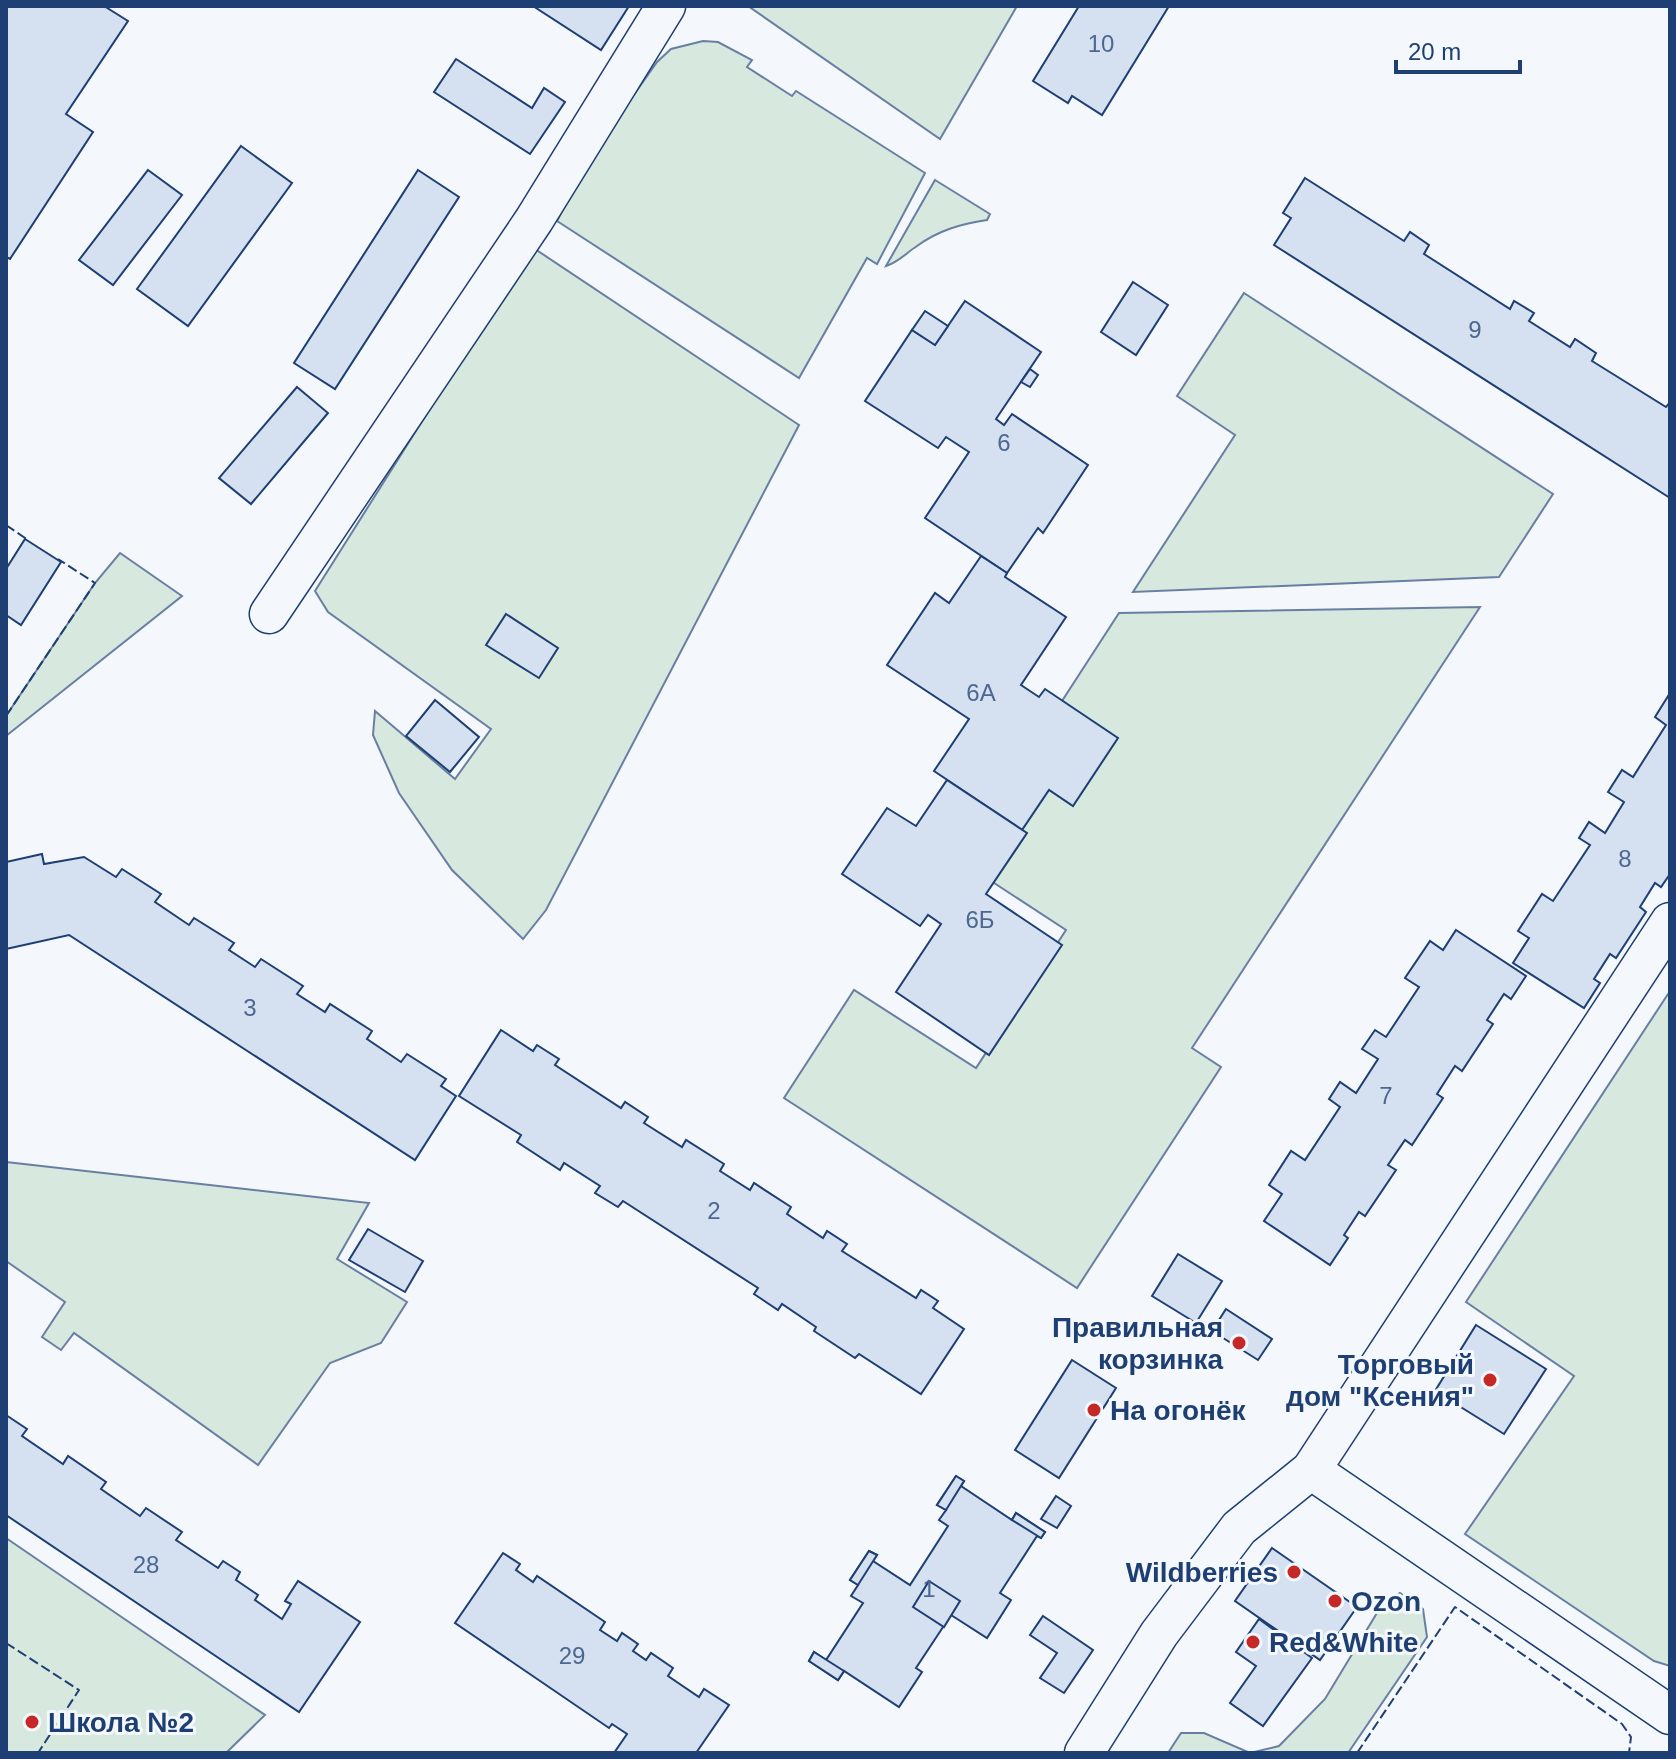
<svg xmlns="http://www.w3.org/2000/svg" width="1676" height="1759" viewBox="0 0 1676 1759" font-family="Helvetica,sans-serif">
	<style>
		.green { fill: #d7e8df; stroke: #687fa3; stroke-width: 2 }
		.building { fill: #d5e0f0; stroke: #1d3f73; stroke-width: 2 }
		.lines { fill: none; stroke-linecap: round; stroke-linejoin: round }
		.minor-casing { stroke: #1d3f73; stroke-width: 41 }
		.minor { stroke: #f4f7fb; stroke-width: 38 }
		.fence { stroke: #1d3f73; stroke-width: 2; stroke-dasharray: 10 4; stroke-linecap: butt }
		.poi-dot { fill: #c62828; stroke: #f4f7fb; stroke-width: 3 }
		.labels { text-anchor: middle; stroke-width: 6; stroke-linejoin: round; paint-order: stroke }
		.number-label { font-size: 24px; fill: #4b6792 }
		.poi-label { font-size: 28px; font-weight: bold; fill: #1d3f73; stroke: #f4f7fb; text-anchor: start }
	</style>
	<rect width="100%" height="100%" fill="#f4f7fb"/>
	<g class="green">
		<polygon points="748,6 1017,6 940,139"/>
		<polygon points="703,41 718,42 752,60 747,67 792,96 796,91 925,173 877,264 867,258 799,378 557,221 588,160 657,62 671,49"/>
		<path d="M 935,180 L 990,214 L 987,220 C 961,224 939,230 917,246 C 906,253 899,262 886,266 Z"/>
		<polygon points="532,247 799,425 546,910 523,939 452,870 399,793 373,735 375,711 455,779 491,729 328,612 315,591"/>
		<polygon points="1244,293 1553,494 1499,577 1133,592 1235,435 1177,396"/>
		<polygon points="120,553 182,596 6,736 6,716 95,583"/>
		<polygon points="1480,607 1192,1048 1221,1067 1077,1288 784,1098 854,990 976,1068 1066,930 959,860 1119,613"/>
		<polygon points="1670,991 1670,1666 1654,1661 1465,1534 1574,1376 1466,1302"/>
		<polygon points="6,1162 369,1203 337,1259 407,1302 381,1343 330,1363 258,1465 74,1333 61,1350 42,1337 65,1302 6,1261"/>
		<polygon points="6,1538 265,1715 226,1753 6,1753"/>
		<polygon points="1400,1593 1423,1609 1427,1637 1348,1753 1168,1753 1181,1733 1204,1733 1250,1753 1279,1746 1325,1699 1383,1603"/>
	</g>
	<g class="building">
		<polygon points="6,6 104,6 128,21 66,114 93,132 10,259 6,257"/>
		<polygon points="533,6 629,6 601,50"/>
		<polygon points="1079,6 1169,6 1102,115 1072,96 1068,103 1033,81"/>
		<polygon points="456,59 532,108 544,88 565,102 530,154 434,92"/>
		<polygon points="241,146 292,183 188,326 137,289"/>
		<polygon points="148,170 182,195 113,285 79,260"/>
		<polygon points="418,170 459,197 335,389 294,363"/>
		<polygon points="1305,178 1404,241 1410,232 1429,245 1424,254 1510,309 1514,301 1534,313 1529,321 1570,347 1575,339 1596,353 1592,361 1666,407 1670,402 1670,498 1274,245 1291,218 1283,213"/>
		<polygon points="1133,282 1168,305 1136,355 1101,332"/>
		<polygon points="965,301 1041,352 996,419 1004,425 1012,414 1088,465 1043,533 1038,528 1007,573 925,518 969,452 946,437 938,448 865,401 912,330 935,345"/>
		<polygon points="925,311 948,326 935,345 912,330"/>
		<polygon points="1030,369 1038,375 1030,387 1021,382"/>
		<polygon points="297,387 328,413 251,504 219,478"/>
		<polygon points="25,539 61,562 21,625 6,615 6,569"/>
		<polygon points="981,556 1007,573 1005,577 1066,617 1021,685 1039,697 1045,689 1118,738 1073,806 1049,790 1022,830 934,771 969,719 887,665 935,593 949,603"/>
		<polygon points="506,614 558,648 539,678 486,645"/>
		<polygon points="1670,693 1670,874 1661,887 1655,883 1640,907 1646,912 1616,958 1610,954 1594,979 1600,983 1584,1008 1513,963 1529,938 1518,931 1542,894 1553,901 1590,845 1579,838 1589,822 1605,833 1624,802 1608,792 1622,770 1633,777 1666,725 1655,717"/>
		<polygon points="435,700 479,737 450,772 406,736"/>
		<polygon points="947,780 1027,833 986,894 1062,945 989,1055 896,992 941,924 928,915 920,926 842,874 887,808 916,826"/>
		<polygon points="42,854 44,864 84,857 116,877 122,869 161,894 155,902 189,925 194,918 234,943 229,950 255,967 261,959 303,986 297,994 325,1012 330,1004 372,1031 367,1039 401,1062 407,1054 446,1079 441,1086 456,1096 415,1160 69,935 6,949 6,862"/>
		<polygon points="1456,930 1526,976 1511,999 1504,994 1487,1020 1493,1024 1462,1071 1455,1066 1437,1094 1443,1098 1412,1145 1405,1140 1388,1165 1396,1170 1365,1216 1359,1212 1344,1235 1348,1238 1330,1265 1264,1221 1282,1194 1269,1185 1291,1151 1305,1160 1340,1107 1329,1099 1340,1082 1356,1093 1378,1059 1362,1049 1375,1030 1386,1037 1419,987 1405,978 1430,941 1443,950"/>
		<polygon points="501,1030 533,1051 537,1045 559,1059 555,1065 621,1108 625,1102 648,1117 644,1123 682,1147 686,1140 724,1164 720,1171 750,1190 754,1183 791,1207 787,1214 823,1238 827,1231 847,1244 842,1251 916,1298 921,1290 938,1301 933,1308 964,1329 921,1394 859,1354 855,1358 814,1331 816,1327 782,1304 778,1310 754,1294 758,1288 623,1201 618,1207 595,1193 600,1186 564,1163 560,1170 517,1142 521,1135 459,1096"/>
		<polygon points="368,1229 423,1261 405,1292 349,1260"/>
		<polygon points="1178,1254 1222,1281 1196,1323 1152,1296"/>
		<polygon points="1226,1309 1272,1339 1258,1360 1212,1331"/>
		<polygon points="1476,1325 1546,1369 1504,1434 1435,1391"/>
		<polygon points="1072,1360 1116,1388 1059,1478 1015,1450"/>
		<polygon points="6,1415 27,1429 22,1436 63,1464 68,1456 106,1482 101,1489 140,1516 146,1508 182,1532 176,1540 218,1568 223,1561 240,1572 236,1580 258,1595 255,1600 282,1619 291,1604 285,1601 298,1581 360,1622 299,1712 6,1515"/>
		<polygon points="956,1476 964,1481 961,1486 1012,1520 1016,1513 1045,1532 1041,1538 1037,1536 1000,1593 1011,1600 987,1638 951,1615 916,1668 922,1672 899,1707 844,1671 838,1680 809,1661 814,1652 826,1660 863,1603 851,1596 858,1585 850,1580 869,1551 877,1555 873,1561 910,1585 948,1526 939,1520 946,1510 937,1505"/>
		<polygon points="956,1476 964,1481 946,1510 937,1505"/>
		<polygon points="1056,1496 1071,1506 1057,1528 1041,1519"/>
		<polygon points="1016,1513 1045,1532 1041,1538 1012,1520"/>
		<polygon points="1272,1548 1357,1607 1320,1660 1235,1601"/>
		<polygon points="869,1551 877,1555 858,1585 850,1580"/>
		<polygon points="503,1553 520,1564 516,1570 533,1582 537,1576 605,1622 600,1630 617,1641 622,1633 638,1644 633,1651 646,1660 651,1653 673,1668 668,1676 699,1697 704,1689 729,1705 696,1753 614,1753 627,1734 612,1724 609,1728 455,1623"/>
		<polygon points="929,1581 960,1601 944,1627 913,1607"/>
		<polygon points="1043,1616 1093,1650 1064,1693 1040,1678 1057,1653 1030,1635"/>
		<polygon points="1259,1619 1312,1658 1263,1726 1230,1703 1256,1666 1236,1652"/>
		<polygon points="814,1652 844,1671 838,1680 809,1661"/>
	</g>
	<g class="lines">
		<g class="minor-casing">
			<g id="minor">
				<polyline points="269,614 534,220 666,6"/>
				<polyline points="1311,1470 1670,1715"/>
				<polyline points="1084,1753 1159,1634 1239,1528 1311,1470 1670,922"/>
			</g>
		</g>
		<use href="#minor" class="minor"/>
		<g class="fence">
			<polyline points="6,525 28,540"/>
			<polyline points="6,716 95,583 58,559"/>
			<polyline points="6,1643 79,1690 38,1753"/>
			<polyline points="1357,1753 1455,1607 1622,1724 1631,1737 1629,1753"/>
		</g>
	</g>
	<g class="poi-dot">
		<circle cx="1239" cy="1343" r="8"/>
		<circle cx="1490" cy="1380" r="8"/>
		<circle cx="1094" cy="1410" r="8"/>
		<circle cx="1294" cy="1572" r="8"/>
		<circle cx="1335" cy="1601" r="8"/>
		<circle cx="1253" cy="1642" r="8"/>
		<circle cx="32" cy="1722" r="8"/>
	</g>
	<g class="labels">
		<g class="number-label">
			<text x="1101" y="52">10</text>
			<text x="1475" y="338">9</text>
			<text x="1004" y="451">6</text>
			<text x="981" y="701">6А</text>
			<text x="1625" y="867">8</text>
			<text x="980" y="928">6Б</text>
			<text x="250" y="1016">3</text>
			<text x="1386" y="1104">7</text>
			<text x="714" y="1219">2</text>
			<text x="146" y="1573">28</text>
			<text x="929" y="1597">1</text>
			<text x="572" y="1664">29</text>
		</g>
		<g class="poi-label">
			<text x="1223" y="1337" text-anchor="end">Правильная<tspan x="1223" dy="32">корзинка</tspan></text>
			<text x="1474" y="1374" text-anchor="end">Торговый<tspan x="1474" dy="32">дом "Ксения"</tspan></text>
			<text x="1110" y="1420">На огонёк</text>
			<text x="1278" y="1582" text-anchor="end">Wildberries</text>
			<text x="1351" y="1611">Ozon</text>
			<text x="1269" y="1652">Red&amp;White</text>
			<text x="48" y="1732">Школа №2</text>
		</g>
	</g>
	<rect width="1676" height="1759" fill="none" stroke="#1d3f73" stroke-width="16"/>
	<path d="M1396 60v12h124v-12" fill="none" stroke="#1d3f73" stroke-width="4"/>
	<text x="1408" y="60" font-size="24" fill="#1d3f73" stroke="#f4f7fb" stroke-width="6" paint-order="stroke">20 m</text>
</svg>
